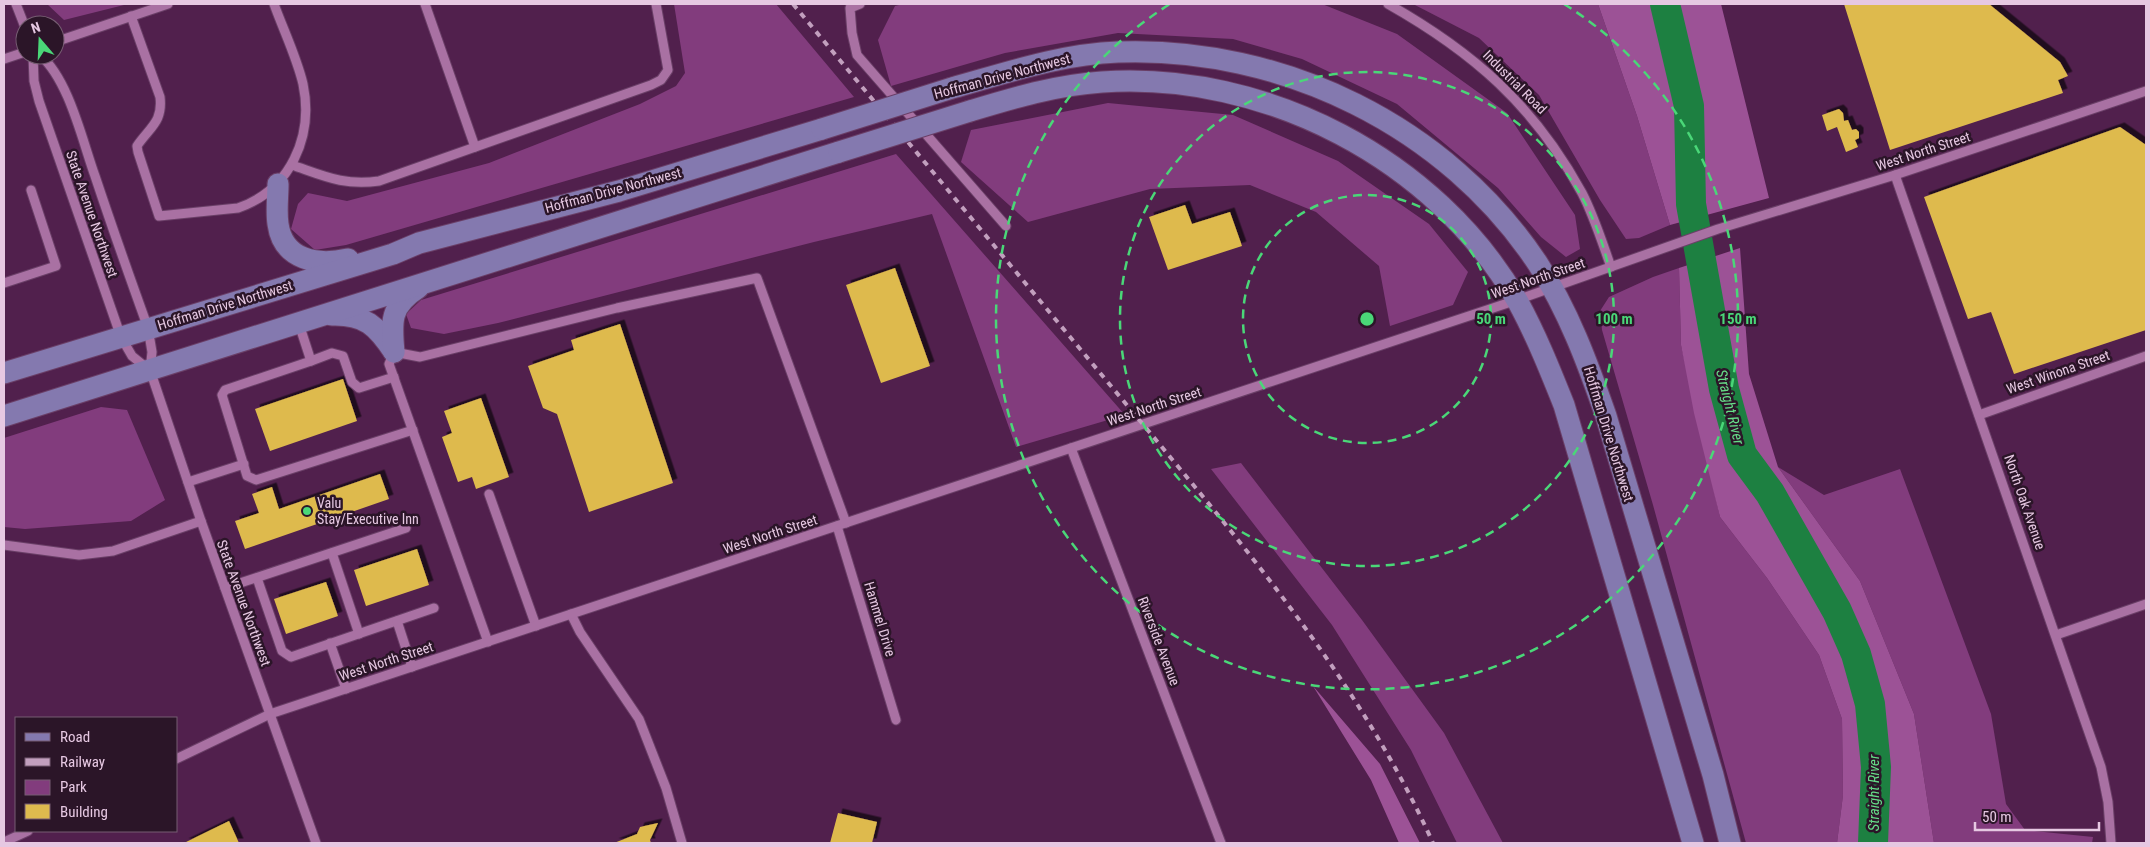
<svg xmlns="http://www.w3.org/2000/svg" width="2150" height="847" viewBox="0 0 2150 847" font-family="'Roboto Condensed',sans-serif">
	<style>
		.green { fill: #823c7d }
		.forest { fill: #9c5296 }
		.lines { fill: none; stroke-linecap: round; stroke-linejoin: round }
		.river { stroke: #1d8041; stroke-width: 30 }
		.building { fill: #deba4e; filter: url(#shadow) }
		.minor-casing { stroke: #6a3f67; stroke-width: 11 }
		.major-casing { stroke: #6a3f67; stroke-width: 23 }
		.minor { stroke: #a971a3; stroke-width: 9 }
		.major { stroke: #8479af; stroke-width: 21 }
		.rail { stroke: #c29fbe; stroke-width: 4; stroke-dasharray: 6 6; stroke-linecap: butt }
		.major-bridge-casing { stroke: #6a3f67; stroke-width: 23; stroke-linecap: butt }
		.major-bridge { stroke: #8479af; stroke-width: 21 }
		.ring { fill: none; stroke: #4ad778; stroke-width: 2.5; stroke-dasharray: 9 6 }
		.poi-dot { fill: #4ad778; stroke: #2b1528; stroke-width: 2 }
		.labels { text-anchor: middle; stroke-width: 5; stroke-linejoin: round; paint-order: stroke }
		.street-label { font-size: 14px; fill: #e6c8e2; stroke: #2b1528 }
		.poi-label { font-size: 14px; fill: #e6c8e2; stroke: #2b1528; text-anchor: start }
		.water-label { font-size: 15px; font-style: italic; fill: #6d8; stroke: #2b1528 }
		.centre { fill: #4ad778; stroke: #2b1528; stroke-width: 2.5 }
		.ring-label { font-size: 15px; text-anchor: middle; font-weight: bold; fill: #4ad778; stroke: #2b1528; stroke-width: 5; stroke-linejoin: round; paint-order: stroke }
	</style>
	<defs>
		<filter id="shadow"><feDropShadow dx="4.5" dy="-4.5" stdDeviation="0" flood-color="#0009"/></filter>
	</defs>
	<rect width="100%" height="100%" fill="#51204d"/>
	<g class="green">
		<polygon points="47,4 128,4 64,20"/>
		<polygon points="674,4 776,4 854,97 346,245 315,250 291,229 298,204 308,193 347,201 489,163 640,104 676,86 685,73"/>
		<polygon points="903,4 1322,4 1397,34 1507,113 1575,215 1580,249 1566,257 1541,237 1498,188 1397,104 1302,59 1233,39 1118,33 1005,53 891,86 878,40 895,6"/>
		<polygon points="1413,4 1598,4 1637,116 1670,225 1639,238 1626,239 1600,200 1539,95 1479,38"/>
		<polygon points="1108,103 1233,115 1338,161 1429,224 1468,272 1453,305 1390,326 1379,266 1316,212 1250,185 1150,189 1028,222 961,162 971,130"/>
		<polygon points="896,154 1125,415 1016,447 932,214 814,242 498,323 444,334 411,328 406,314 421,300"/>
		<polygon points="1679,268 1681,345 1720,517 1767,578 1819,655 1842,719 1843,795 1837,843 1746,843 1653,505 1602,330 1600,311 1609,297 1653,277"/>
		<polygon points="101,407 127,410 165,500 131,521 25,529 4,527 4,438"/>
		<polygon points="1241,463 1362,620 1444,733 1503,843 1457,843 1411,750 1332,625 1211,469"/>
		<polygon points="1778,467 1824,495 1900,469 1991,714 2006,804 2025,830 2093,837 2092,843 1934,843 1914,714 1860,581"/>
	</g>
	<g class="forest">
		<polygon points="1598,4 1721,4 1769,198 1670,225 1637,116"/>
		<polygon points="1740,248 1749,374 1778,467 1860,581 1914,714 1934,843 1837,843 1843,795 1842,719 1819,655 1767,578 1720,517 1694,413 1681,345 1679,268"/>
		<polygon points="1313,686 1380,764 1420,843 1399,843 1371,780"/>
	</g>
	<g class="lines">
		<polyline class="river" points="1665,4 1689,106 1691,204 1724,389 1742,455 1770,493 1837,611 1856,654 1870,704 1876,767 1873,843"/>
	</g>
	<g class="building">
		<polygon points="1844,4 1989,4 2060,62 2068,76 2058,80 2063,93 1890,150"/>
		<polygon points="1839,109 1843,113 1844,121 1848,120 1852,130 1856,129 1859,132 1859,138 1855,140 1858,147 1846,152 1837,127 1827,131 1822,115"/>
		<polygon points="2120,127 2146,145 2146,330 2014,374 1991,312 1968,319 1924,197"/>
		<polygon points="1185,205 1192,224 1230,212 1242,246 1168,270 1149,217"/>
		<polygon points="895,268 930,366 881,383 846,285"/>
		<polygon points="620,324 673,483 589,512 557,414 543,408 528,366 574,350 571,340"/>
		<polygon points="343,379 357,421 270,451 255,409"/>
		<polygon points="481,398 509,477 476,489 472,477 458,482 442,437 452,433 444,411"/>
		<polygon points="380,474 389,499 245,549 235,521 259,513 252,494 272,487 279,509"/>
		<polygon points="417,549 429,585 366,606 354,570"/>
		<polygon points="326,582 338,616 286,634 274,599"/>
		<polygon points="838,813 877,822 872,843 830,843"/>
		<polygon points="229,821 239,843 184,843"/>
		<polygon points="658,823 650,840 651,843 614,843 637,834 640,827"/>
	</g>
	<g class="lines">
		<g class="minor-casing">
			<g id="minor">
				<polyline points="16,4 25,27"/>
				<polyline points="425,4 475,147"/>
				<polyline points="860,4 850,8 852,33 857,55 1006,226"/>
				<path d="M 1388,4 C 1473,52 1534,105 1582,193 C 1594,216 1602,242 1611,267"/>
				<path d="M 131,16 L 160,97 C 163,122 150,127 137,146 L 138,152 L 159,216 L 238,208 C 290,190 314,137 303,84 C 297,58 283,29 274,4"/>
				<polyline points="55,42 168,4"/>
				<polyline points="33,55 34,81 39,101 121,337 132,356 148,369"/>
				<path d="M 40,55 C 69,80 82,140 95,176 C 112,227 130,278 148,328 L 152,352 L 150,370 L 201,521 L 316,843"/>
				<polyline points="4,59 25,52"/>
				<path d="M 292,165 C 324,176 344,186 379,181 L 651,85 L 661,80 L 668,70 L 656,4"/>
				<polyline points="1895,175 2101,767 2108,802 2111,843"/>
				<polyline points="4,283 56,266 31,190"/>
				<polyline points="299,324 311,361 225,390 222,395 247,476 256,480 413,430"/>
				<polyline points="311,361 332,353 343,356 352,382 359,388 394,377"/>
				<polyline points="1979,415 2146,356"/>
				<polyline points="1071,448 1221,843"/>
				<polyline points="188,482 244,464"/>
				<polyline points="489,494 536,626"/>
				<polyline points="837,526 896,720"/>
				<polyline points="4,545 79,555 113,551 201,521"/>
				<polyline points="332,553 359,634"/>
				<polyline points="257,578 282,651 291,657 434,608"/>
				<polyline points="225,588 406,528"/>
				<polyline points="571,614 580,632 639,719 666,788 682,843"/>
				<polyline points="397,621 412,667"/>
				<polyline points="2056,635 2146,604"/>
				<polyline points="488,642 389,364 394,352 420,357 617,308 757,278 846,523"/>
				<polyline points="330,643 346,689"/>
				<polyline points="176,759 270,714 1517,300 1718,229 1895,175 2146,91"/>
				<polyline points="4,842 28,831"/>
			</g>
		</g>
		<g class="major-casing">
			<g id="major">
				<path d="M 952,88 C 1006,73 1061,54 1118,52 C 1282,46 1447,126 1538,264 C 1568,310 1588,364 1606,416 L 1713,775 L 1730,843"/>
				<path d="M 970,111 C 1013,98 1056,85 1102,82 C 1265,71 1436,159 1518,302 C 1536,335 1550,370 1564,405 L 1693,843"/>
				<path d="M 278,184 C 278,197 276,211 278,224 C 283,260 317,266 348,259"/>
				<path d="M 332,315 C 365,314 377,326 394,352"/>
				<path d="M 394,352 C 391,321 390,306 418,288"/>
				<polyline points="4,373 393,254 419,243 619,191 822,129"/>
				<polyline points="4,416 839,152"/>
			</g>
		</g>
		<use href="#minor" class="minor"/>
		<use href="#major" class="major"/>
		<path class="rail" d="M 793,4 C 904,137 1015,271 1126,404 C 1240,541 1359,679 1433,843"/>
		<g class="major-bridge-casing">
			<g id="major-bridge">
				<polyline points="822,129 952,88"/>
				<polyline points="839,152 970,111"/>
			</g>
		</g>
		<use href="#major-bridge" class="major-bridge"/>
	</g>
	<g class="ring">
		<circle cx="1367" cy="319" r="124"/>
		<circle cx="1367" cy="319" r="247"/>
		<path d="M1564 4A371 371 0 1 1 1170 4"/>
	</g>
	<circle class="poi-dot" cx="307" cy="511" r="5"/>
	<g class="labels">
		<g class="street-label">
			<text transform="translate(1002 76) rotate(-15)" y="5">Hoffman Drive Northwest</text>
			<text transform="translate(1515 82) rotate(45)" y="5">Industrial Road</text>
			<text transform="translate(1923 151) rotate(-18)" y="5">West North Street</text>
			<text transform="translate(613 190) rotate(-15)" y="5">Hoffman Drive Northwest</text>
			<text transform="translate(92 214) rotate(71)" y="5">State Avenue Northwest</text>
			<text transform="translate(1538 278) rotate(-19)" y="5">West North Street</text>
			<text transform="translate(225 305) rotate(-17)" y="5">Hoffman Drive Northwest</text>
			<text transform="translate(2058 372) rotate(-19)" y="5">West Winona Street</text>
			<text transform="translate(1154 406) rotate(-18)" y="5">West North Street</text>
			<text transform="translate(1609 434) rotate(73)" y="5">Hoffman Drive Northwest</text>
			<text transform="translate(2025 502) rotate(71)" y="5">North Oak Avenue</text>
			<text transform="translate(770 534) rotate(-18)" y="5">West North Street</text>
			<text transform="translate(244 603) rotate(70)" y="5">State Avenue Northwest</text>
			<text transform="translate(880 619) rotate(73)" y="5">Hammel Drive</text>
			<text transform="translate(1159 641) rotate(69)" y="5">Riverside Avenue</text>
			<text transform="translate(386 661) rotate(-18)" y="5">West North Street</text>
		</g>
		<g class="poi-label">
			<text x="317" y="508">Valu<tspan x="317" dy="16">Stay/Executive Inn</tspan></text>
		</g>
		<g class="water-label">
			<text transform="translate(1730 407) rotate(76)" y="5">Straight River</text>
			<text transform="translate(1874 793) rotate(-90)" y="5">Straight River</text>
		</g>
	</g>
	<circle cx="1367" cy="319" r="8" class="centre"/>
	<g class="ring-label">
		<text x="1491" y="324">50 m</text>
		<text x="1614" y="324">100 m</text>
		<text x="1738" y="324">150 m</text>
	</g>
	<rect width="2150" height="847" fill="none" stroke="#e6c8e2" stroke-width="10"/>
	<rect x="15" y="717" width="162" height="115" fill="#2b1528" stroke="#765d72"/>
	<rect x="25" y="733" width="25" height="8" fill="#8479af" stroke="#765d72"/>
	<text x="60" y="742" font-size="15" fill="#e6c8e2">Road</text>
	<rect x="25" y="758" width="25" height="8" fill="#c29fbe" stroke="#765d72"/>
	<text x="60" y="767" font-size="15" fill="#e6c8e2">Railway</text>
	<rect x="25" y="780" width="25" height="15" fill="#823c7d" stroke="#765d72"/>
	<text x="60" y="792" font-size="15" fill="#e6c8e2">Park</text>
	<rect x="25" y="804" width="25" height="15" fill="#deba4e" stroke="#765d72"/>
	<text x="60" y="817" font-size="15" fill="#e6c8e2">Building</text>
	<g transform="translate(40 40) rotate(341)"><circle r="24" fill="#2b1528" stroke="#765d72"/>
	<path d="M0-4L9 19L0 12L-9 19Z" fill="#4ad778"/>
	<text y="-8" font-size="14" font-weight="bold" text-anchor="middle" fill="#e6c8e2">N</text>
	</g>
	<path d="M1975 822v8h124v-8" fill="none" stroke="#e6c8e2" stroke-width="2.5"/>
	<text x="1982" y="822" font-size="15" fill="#e6c8e2" stroke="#2b1528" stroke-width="4" paint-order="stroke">50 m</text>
</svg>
